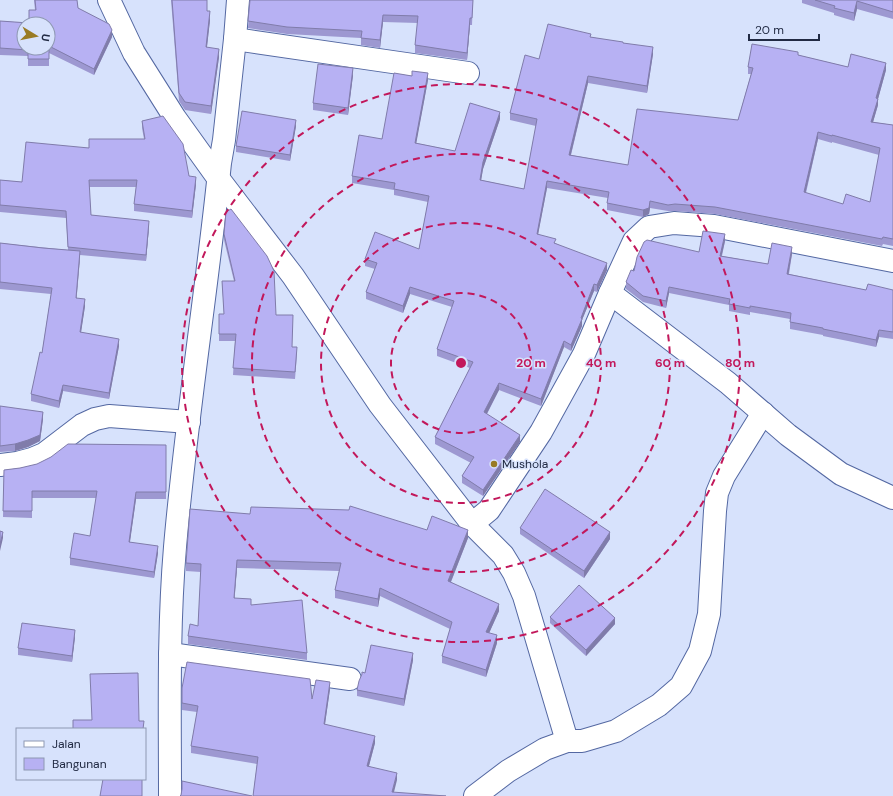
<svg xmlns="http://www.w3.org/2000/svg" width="893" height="796" viewBox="0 0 893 796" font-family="'DM Sans',sans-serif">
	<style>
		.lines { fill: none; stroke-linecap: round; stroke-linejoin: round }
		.minor-casing { stroke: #5468a2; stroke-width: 24 }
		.minor { stroke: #fff; stroke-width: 22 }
		.wall { fill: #9d98d1; fill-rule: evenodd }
		.shaded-wall { fill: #807caa }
		.building { fill: #b7b1f3; stroke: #807caa; fill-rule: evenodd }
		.ring { fill: none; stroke: #c2185b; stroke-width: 2; stroke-dasharray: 7 5 }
		.poi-dot { fill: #997b24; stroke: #d7e2fc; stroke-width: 1.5 }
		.labels { text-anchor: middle; stroke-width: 3; stroke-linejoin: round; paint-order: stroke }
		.poi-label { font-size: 12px; fill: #212a43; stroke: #d7e2fc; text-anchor: start }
		.centre { fill: #c2185b; stroke: #d7e2fc; stroke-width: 2 }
		.ring-label { font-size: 12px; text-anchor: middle; font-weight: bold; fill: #c2185b; stroke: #d7e2fc; stroke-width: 3; stroke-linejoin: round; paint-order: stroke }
	</style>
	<rect width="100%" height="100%" fill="#d7e2fc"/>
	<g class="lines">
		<g class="minor-casing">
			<g id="minor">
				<polyline points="109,0 134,53 175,118 218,178 293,276 380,405 472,524 503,555 514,573 524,596 567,741"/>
				<polyline points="235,39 468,73"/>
				<polyline points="610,293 728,383 788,435 841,474 893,498"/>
				<polyline points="0,465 17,463 32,459 44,454 82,425 95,419 109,416 189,422"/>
				<polyline points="472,524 489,510 541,432 584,354 610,293 634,241 649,227 674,223 714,226 893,261"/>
				<polyline points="170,654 350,679"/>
				<path d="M 170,796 C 170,713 168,630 175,547 C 186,419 207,291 220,163 L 224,140 L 235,39 L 238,0"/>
				<polyline points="475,796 508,771 545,749 567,741 582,741 616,731 659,705 681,686 700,651 709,614 715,511 717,493 724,476 763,413"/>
			</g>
		</g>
		<use href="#minor" class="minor"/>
	</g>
	<g class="wall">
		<polygon points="34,0 77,0 78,8 112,37 94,75 49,53 49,66 28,66 28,56 0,55 0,21 29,23 35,10"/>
		<polygon points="171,0 207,0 207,11 210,20 207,47 219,57 211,114 185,110 179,101"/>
		<polygon points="250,0 473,0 472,25 470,25 467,60 415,53 415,45 418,23 383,22 380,48 361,45 361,38 287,34 248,28"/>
		<polygon points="802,0 893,0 893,19 857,9 854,21 834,15 834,13 802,3"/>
		<path d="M 591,37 L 623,43 L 653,54 L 647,93 L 588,83 L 571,155 L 628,165 L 738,120 L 751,74 L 748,74 L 748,67 L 798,55 L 848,67 L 886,70 L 878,99 L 878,105 L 873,122 L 893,125 L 893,246 L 883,244 L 882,246 L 715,214 L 675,211 L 668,211 L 650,208 L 649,214 L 643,217 L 607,210 L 607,203 L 608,198 L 547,188 L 538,234 L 607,270 L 597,292 L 594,291 L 582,320 L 582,326 L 571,351 L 564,347 L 541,406 L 499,390 L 487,414 L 520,442 L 483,496 L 462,483 L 462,476 L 471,463 L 435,444 L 435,437 L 470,368 L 437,356 L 437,349 L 452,307 L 410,294 L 403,313 L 366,299 L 366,292 L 375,269 L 365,266 L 365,259 L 419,249 L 428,202 L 394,195 L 394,190 L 352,183 L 352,176 L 382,139 L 412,76 L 428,80 L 416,143 L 455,151 L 500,119 L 483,169 L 481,180 L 524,189 L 536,126 L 510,120 L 510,113 L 539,59 ZM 818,139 L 832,143 L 832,142 L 879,155 L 870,202 L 843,204 L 806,193 Z"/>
		<polygon points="353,75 348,115 313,110 313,103"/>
		<polygon points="142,121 189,176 196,184 192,218 134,211 134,204 136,187 89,187 91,215 149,227 146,261 80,255 76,298 85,306 81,332 119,346 109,399 63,391 59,408 31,401 31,394 42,353 51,294 0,289 0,243 68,250 66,218 0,212 0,180 22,182 89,148 144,139 142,128"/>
		<polygon points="296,126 290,161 236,152 236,146"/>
		<polygon points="224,234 276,315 292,347 297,354 295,379 233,375 235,341 219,341 219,314 224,314 222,281 234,281 224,240"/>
		<polygon points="725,241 722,256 768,264 792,254 789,274 866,290 893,290 893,339 879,337 876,347 848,341 823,336 823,335 790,329 790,319 750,312 750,315 729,311 729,305 669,293 666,308 643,302 626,289 626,282 634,271 699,252"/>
		<polygon points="0,406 43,419 40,441 28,447 15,451 0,452"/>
		<polygon points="166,445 166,499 136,499 130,542 158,553 154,578 70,565 70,558 90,536 96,498 32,498 32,518 3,517 4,470 20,468"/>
		<polygon points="520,528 610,539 584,578 520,534"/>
		<polygon points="427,530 468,538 451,582 499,611 489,633 497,643 486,677 442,663 442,656 450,629 380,596 378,607 335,598 335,590 339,571 237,568 234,598 251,605 307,653 307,660 188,644 188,636 198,626 201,572 186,571 186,563"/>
		<polygon points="550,617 615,624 586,656 550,623"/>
		<polygon points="75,637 72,662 18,655 18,648"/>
		<polygon points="413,660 404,706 357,696 357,690 365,673"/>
		<polygon points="182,688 312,699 330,689 325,724 375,743 369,766 397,780 253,796 257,764 191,753 191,746 197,712 182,710"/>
	</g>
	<g class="shaded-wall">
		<polygon points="857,1 857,9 854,21 854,13"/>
		<polygon points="210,11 210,20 206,55 206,47"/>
		<polygon points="383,15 383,22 380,48 380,40"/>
		<polygon points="470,18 470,25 467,60 467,53"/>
		<polygon points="112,30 112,37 94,75 94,69"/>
		<polygon points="653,47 653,54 647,93 647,86"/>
		<polygon points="219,49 219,57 211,114 211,106"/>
		<polygon points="886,63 886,70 878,99 878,105 871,129 871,122 876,98"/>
		<polygon points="353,68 353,75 348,115 348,108"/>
		<polygon points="428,73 428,80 415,150 415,143"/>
		<polygon points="588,76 588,83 569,162 569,155"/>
		<polygon points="500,112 500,119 483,169 480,187 480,180 483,162"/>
		<polygon points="296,120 296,126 290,161 290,155"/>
		<polygon points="818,132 818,139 804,199 804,192"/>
		<polygon points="196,177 196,184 192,218 192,211"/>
		<polygon points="547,181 547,188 537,240 537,234"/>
		<polygon points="650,201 650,208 649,214 643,217 643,210"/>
		<polygon points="149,221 149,227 146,261 146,255"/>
		<polygon points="725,234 725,241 720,262 720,256"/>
		<polygon points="792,247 792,254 787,281 787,274"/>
		<polygon points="80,251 80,258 76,305 76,298"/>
		<polygon points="607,263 607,270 597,292 597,285"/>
		<polygon points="594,284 594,291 582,320 582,326 571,351 571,345"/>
		<polygon points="410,287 410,294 403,313 403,306"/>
		<polygon points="669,287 669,293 666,308 666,301"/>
		<polygon points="85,299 85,306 80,339 80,332"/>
		<polygon points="879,330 879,337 876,347 876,340"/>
		<polygon points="119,339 119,346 109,399 109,393"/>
		<polygon points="564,341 564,347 541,406 541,399"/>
		<polygon points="499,383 499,390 484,419 484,412"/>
		<polygon points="63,385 63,391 59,408 59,401"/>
		<polygon points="43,412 43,419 40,441 28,447 15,451 15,444"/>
		<polygon points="520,435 520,442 483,496 483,490"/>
		<polygon points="136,492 136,499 129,548 129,542"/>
		<polygon points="468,530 468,538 448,589 448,581"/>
		<polygon points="3,532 3,538 0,551 0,544"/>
		<polygon points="610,532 610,539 584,578 584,571"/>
		<polygon points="158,546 158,553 154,578 154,572"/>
		<polygon points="237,560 237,568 234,606 234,598"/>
		<polygon points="380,588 380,596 378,607 378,599"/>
		<polygon points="499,604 499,611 486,640 486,632"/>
		<polygon points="615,618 615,624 586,656 586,650"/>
		<polygon points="75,630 75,637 72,662 72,656"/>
		<polygon points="497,635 497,643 486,677 486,670"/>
		<polygon points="413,653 413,660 404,706 404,699"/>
		<polygon points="330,682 330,689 324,731 324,724"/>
		<polygon points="375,736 375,743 367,773 367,766"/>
		<polygon points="397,773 397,780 393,796 392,792"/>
	</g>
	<g class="building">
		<path d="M 35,0 L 77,0 L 78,8 L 109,24 L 112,30 L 94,69 L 49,46 L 49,59 L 28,59 L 28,50 L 0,48 L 0,21 L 29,23 L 29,10 L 36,10 ZM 24,24 L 48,24 L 48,48 L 24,48 Z"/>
		<polygon points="172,0 207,0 207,11 210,11 206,47 219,49 211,106 185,102 179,93"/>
		<polygon points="250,0 473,0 472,18 470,18 467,53 415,45 418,16 383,15 380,40 361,38 362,31 287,27 248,21"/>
		<polygon points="815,0 893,0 893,12 857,1 854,13 834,8 835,6"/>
		<path d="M 548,24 L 591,34 L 590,37 L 623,42 L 623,43 L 653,47 L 647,86 L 588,76 L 569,155 L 628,165 L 637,109 L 738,120 L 753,68 L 748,67 L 752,44 L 798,52 L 798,55 L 848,67 L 851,54 L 886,63 L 876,98 L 878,99 L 871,122 L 893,125 L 893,239 L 883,237 L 882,239 L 715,207 L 675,204 L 668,205 L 650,201 L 649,208 L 643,210 L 607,203 L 609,192 L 547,181 L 537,234 L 556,239 L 554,243 L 607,263 L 597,285 L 594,284 L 581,318 L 582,319 L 571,345 L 564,341 L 541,399 L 499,383 L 484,412 L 520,435 L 483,490 L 462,476 L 474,457 L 435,437 L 473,362 L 437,349 L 454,301 L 410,287 L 403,306 L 366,292 L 377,263 L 365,259 L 375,232 L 419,249 L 429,196 L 394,189 L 395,183 L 352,176 L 359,135 L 382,139 L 394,73 L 412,76 L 412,71 L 428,73 L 415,143 L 455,151 L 470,103 L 500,112 L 483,162 L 480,180 L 524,189 L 537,119 L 510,113 L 525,55 L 539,59 ZM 818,132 L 832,136 L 832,135 L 880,148 L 870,202 L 846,194 L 843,204 L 804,192 Z"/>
		<polygon points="318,64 353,68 348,108 313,103"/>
		<polygon points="242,111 296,120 290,155 236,146"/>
		<polygon points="163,116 183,144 189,176 196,177 192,211 134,204 137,180 89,180 91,215 149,221 146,255 68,247 66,211 0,205 0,180 22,182 26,142 89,148 89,139 145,139 142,121"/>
		<polygon points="231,209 267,256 274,271 276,315 293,315 292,347 297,347 295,372 233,368 236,334 219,334 219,314 224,314 222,281 235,281 224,234 226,212"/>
		<polygon points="703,231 725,234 720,256 768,264 772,243 792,247 787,274 866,290 868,284 893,290 893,332 879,330 876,340 848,334 823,329 823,328 790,322 791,313 750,306 750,308 729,304 730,299 669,287 666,301 643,296 626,282 631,270 634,271 637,257 644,242 647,240 699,252"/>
		<polygon points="0,243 43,248 80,251 76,298 85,299 80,332 119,339 109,393 63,385 59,401 31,394 40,352 42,353 52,288 0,282"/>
		<polygon points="0,406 43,412 40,435 28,440 15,444 0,446"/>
		<polygon points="68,444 166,445 166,492 136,492 129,542 158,546 154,572 70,558 74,533 90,536 97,491 32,491 32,511 3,511 4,470 20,468 37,464 51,457"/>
		<polygon points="545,489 610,532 584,571 520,528"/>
		<polygon points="350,506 427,530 432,516 468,530 448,581 499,604 486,632 497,635 486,670 442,656 452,622 380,588 378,599 335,590 341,563 237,560 234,598 251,599 251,605 302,600 307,653 188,636 190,624 198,626 201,564 186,563 190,509 250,514 251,507 349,510"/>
		<polygon points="0,531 3,532 0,544"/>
		<polygon points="579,585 615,618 586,650 550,617"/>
		<polygon points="22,623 75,630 72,656 18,648"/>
		<polygon points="371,645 413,653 404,699 357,690 359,681 362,674 362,672 365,673"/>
		<polygon points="187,662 310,679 312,699 316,680 330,682 324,724 375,736 367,766 397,773 392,792 446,796 253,796 258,757 191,746 198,706 182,703 182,688"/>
		<polygon points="138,673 139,721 144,721 143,729 73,729 73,720 92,720 90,674"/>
		<polygon points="103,779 142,779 142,796 100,796"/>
		<polygon points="182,781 252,796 180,796 181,795 182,789"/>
	</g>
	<g class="ring">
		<circle cx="461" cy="363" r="70"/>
		<circle cx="461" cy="363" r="140"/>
		<circle cx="461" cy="363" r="209"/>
		<circle cx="461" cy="363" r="279"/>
	</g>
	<circle class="poi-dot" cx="494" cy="464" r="4"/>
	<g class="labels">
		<g class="poi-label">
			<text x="502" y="468">Mushola</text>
		</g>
	</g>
	<circle cx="461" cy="363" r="6" class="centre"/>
	<g class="ring-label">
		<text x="531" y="367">20 m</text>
		<text x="601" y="367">40 m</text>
		<text x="670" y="367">60 m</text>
		<text x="740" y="367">80 m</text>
	</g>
	<rect x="16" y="728" width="130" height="52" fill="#d7e2fc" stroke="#8e98b2"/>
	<rect x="24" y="741" width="20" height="6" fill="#ffffff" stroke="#8e98b2"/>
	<text x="52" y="748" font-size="12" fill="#212a43">Jalan</text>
	<rect x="24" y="758" width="20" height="12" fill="#b7b1f3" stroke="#8e98b2"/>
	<text x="52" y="768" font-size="12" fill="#212a43">Bangunan</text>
	<g transform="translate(36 36) rotate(100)"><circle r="19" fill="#d7e2fc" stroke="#8e98b2"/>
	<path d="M0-3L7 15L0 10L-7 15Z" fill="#997b24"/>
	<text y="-6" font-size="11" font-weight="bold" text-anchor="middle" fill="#212a43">U</text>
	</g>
	<path d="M749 34v6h70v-6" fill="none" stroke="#212a43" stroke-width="2"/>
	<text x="755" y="34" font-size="12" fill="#212a43" stroke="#d7e2fc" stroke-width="3" paint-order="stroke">20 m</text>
</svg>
